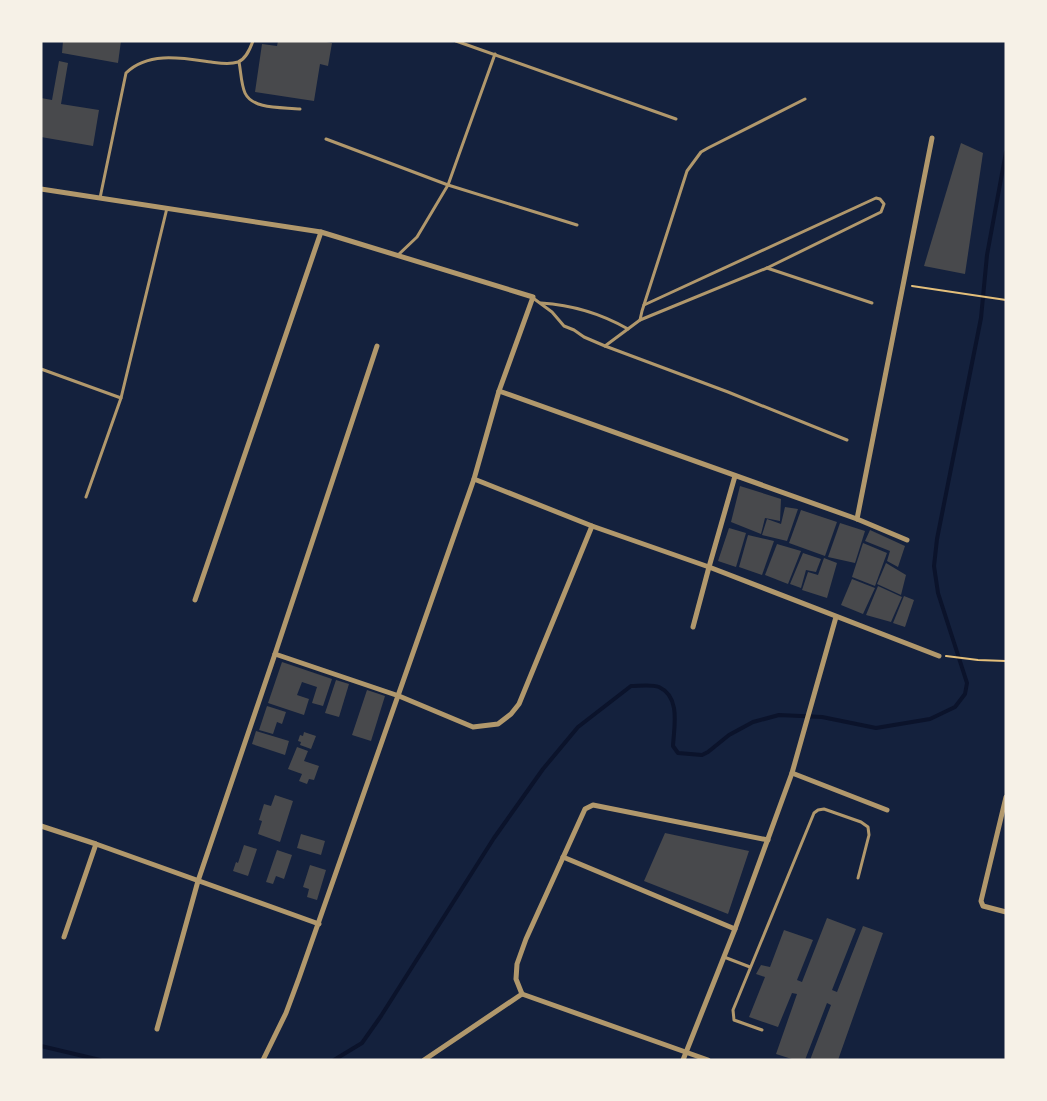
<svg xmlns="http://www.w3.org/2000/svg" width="1047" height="1101" viewBox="0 0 1047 1101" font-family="'IBM Plex Serif',serif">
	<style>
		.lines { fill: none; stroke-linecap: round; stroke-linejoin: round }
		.stream { stroke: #0b132b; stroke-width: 4 }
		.building { fill: #48494c }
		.path { stroke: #e5c07b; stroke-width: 2 }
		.service { stroke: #b1986c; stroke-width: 3 }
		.minor { stroke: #b1986c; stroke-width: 5 }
	</style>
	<rect width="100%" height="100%" fill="#14213d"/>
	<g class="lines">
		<g class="stream">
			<polyline points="41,1046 100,1060"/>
			<path d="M 334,1060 L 362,1043 L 381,1016 L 494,838 L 543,769 L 578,727 L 631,686 C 639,686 651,684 659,687 C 681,697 674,727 673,746 L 678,753 L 702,755 L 708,752 L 729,735 L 753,722 L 779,715 L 822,717 L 876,728 L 930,719 L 955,707 L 965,694 L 967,683 L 938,593 L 934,566 L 937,539 L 981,318 L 987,255 L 1006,152"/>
		</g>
	</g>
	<g class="building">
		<polygon points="63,41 121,41 118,63 62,53"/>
		<polygon points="278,41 321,41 332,43 328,66 320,64 314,101 255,92 262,44 277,46"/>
		<polygon points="59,61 68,63 61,104 99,110 93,146 41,137 41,98 52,100"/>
		<polygon points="961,143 983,153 965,274 924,266"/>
		<polygon points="740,486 781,499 780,521 765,518 761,534 731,522"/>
		<polygon points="785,507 798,509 787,541 762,535 767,519 781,524"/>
		<polygon points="801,510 837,522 825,556 789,543"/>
		<polygon points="840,523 865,531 855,563 828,557"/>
		<polygon points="729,528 746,533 736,567 718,561"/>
		<polygon points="870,530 905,546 898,567 887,561 890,551 865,541"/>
		<polygon points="748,535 774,541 762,575 739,567"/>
		<polygon points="863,543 887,553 875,586 852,577"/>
		<polygon points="777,544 801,551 788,584 765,575"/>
		<polygon points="803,553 821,559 816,572 806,570 801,588 790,584"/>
		<polygon points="824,558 837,563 827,598 802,590 808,572 818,575"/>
		<polygon points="886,563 906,575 901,595 877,584"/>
		<polygon points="852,579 875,588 863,614 841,605"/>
		<polygon points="878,586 902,597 891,622 866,615"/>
		<polygon points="904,596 914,600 905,627 893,623"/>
		<polygon points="282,662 332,679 323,706 312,703 317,687 302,682 297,695 309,699 304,715 268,703"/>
		<polygon points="336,680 349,684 339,717 325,713"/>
		<polygon points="367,690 385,696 371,741 352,735"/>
		<polygon points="267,706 286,712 282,724 277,722 273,734 259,730"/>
		<polygon points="256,731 289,741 285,755 252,744"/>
		<polygon points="304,732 316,736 311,749 300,745 301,742 298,741 300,735 303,736"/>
		<polygon points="297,747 308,751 304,761 319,766 314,780 309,779 307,784 299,781 302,774 288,769"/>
		<polygon points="275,795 293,801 280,842 258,834 262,821 259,820 264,804 271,806"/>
		<polygon points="665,833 749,851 728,914 644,881"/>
		<polygon points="301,834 325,841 321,855 297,848"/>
		<polygon points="244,845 257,849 248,876 233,871 236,862 238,863"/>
		<polygon points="277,850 292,855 284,879 276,876 273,884 266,882"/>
		<polygon points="310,865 326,870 317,900 307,897 309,889 303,887"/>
		<polygon points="827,918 856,929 832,990 837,992 863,926 883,933 838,1060 810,1060 831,1005 827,1003 805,1060 795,1060 776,1054 797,994 792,993 778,1027 749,1017 765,977 756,974 761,965 770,967 784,930 813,940 797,980 802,982"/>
	</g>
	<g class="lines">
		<g class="path">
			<polyline points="912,286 1006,300"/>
			<polyline points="946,656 978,660 1006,661"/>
		</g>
		<g class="service">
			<polyline points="456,41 676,119"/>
			<path d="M 239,62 C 241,72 241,84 245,93 C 253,110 283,107 300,109"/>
			<polyline points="326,139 448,185 577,225"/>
			<path d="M 100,198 L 126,73 C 148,51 183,58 211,62 C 219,63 229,65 238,62 C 246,59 250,49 253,41"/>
			<polyline points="398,255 417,237 448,185 495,54"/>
			<polyline points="767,268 872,303"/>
			<polyline points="533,298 552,312 564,326 574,330 584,337 605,346 640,320 767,268 881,212 884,204 880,199 876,198 644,305"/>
			<path d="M 541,303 C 573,305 600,313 628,329"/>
			<polyline points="640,320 642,311 687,171 701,152 708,148 805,99"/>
			<polyline points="605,346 728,392 847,440"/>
			<polyline points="41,369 121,398"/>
			<polyline points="86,497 121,398 167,208"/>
			<polyline points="724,957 750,967"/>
			<polyline points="762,1030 734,1020 733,1010 814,813 818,810 824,809 861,822 868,827 869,835 858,878"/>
		</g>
		<g class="minor">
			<polyline points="41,189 321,232 533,297 499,391 474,479 299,978 286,1013 263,1060"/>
			<polyline points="499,391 857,519 907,540"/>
			<polyline points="474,479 592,526 709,567 939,656"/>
			<polyline points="857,519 932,138"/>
			<polyline points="195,600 321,232"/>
			<polyline points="693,627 709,567 735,476"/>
			<polyline points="275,654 399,696 473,727 498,724 511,714 519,704 592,526"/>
			<polyline points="792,773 887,810"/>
			<polyline points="1006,797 981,901 983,906 1006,912"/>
			<polyline points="41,826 96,844 319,924"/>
			<polyline points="563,857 735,929"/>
			<polyline points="64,937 96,844"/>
			<polyline points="522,994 516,979 517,964 526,939 585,809 593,805 768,840"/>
			<polyline points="522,994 708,1060"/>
			<polyline points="157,1029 198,881 275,654 377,346"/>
			<polyline points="424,1060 522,994"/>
			<polyline points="683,1060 735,929 792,773 836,617"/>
		</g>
	</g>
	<rect width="1047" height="1101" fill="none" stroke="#f6f1e7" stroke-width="85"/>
</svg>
